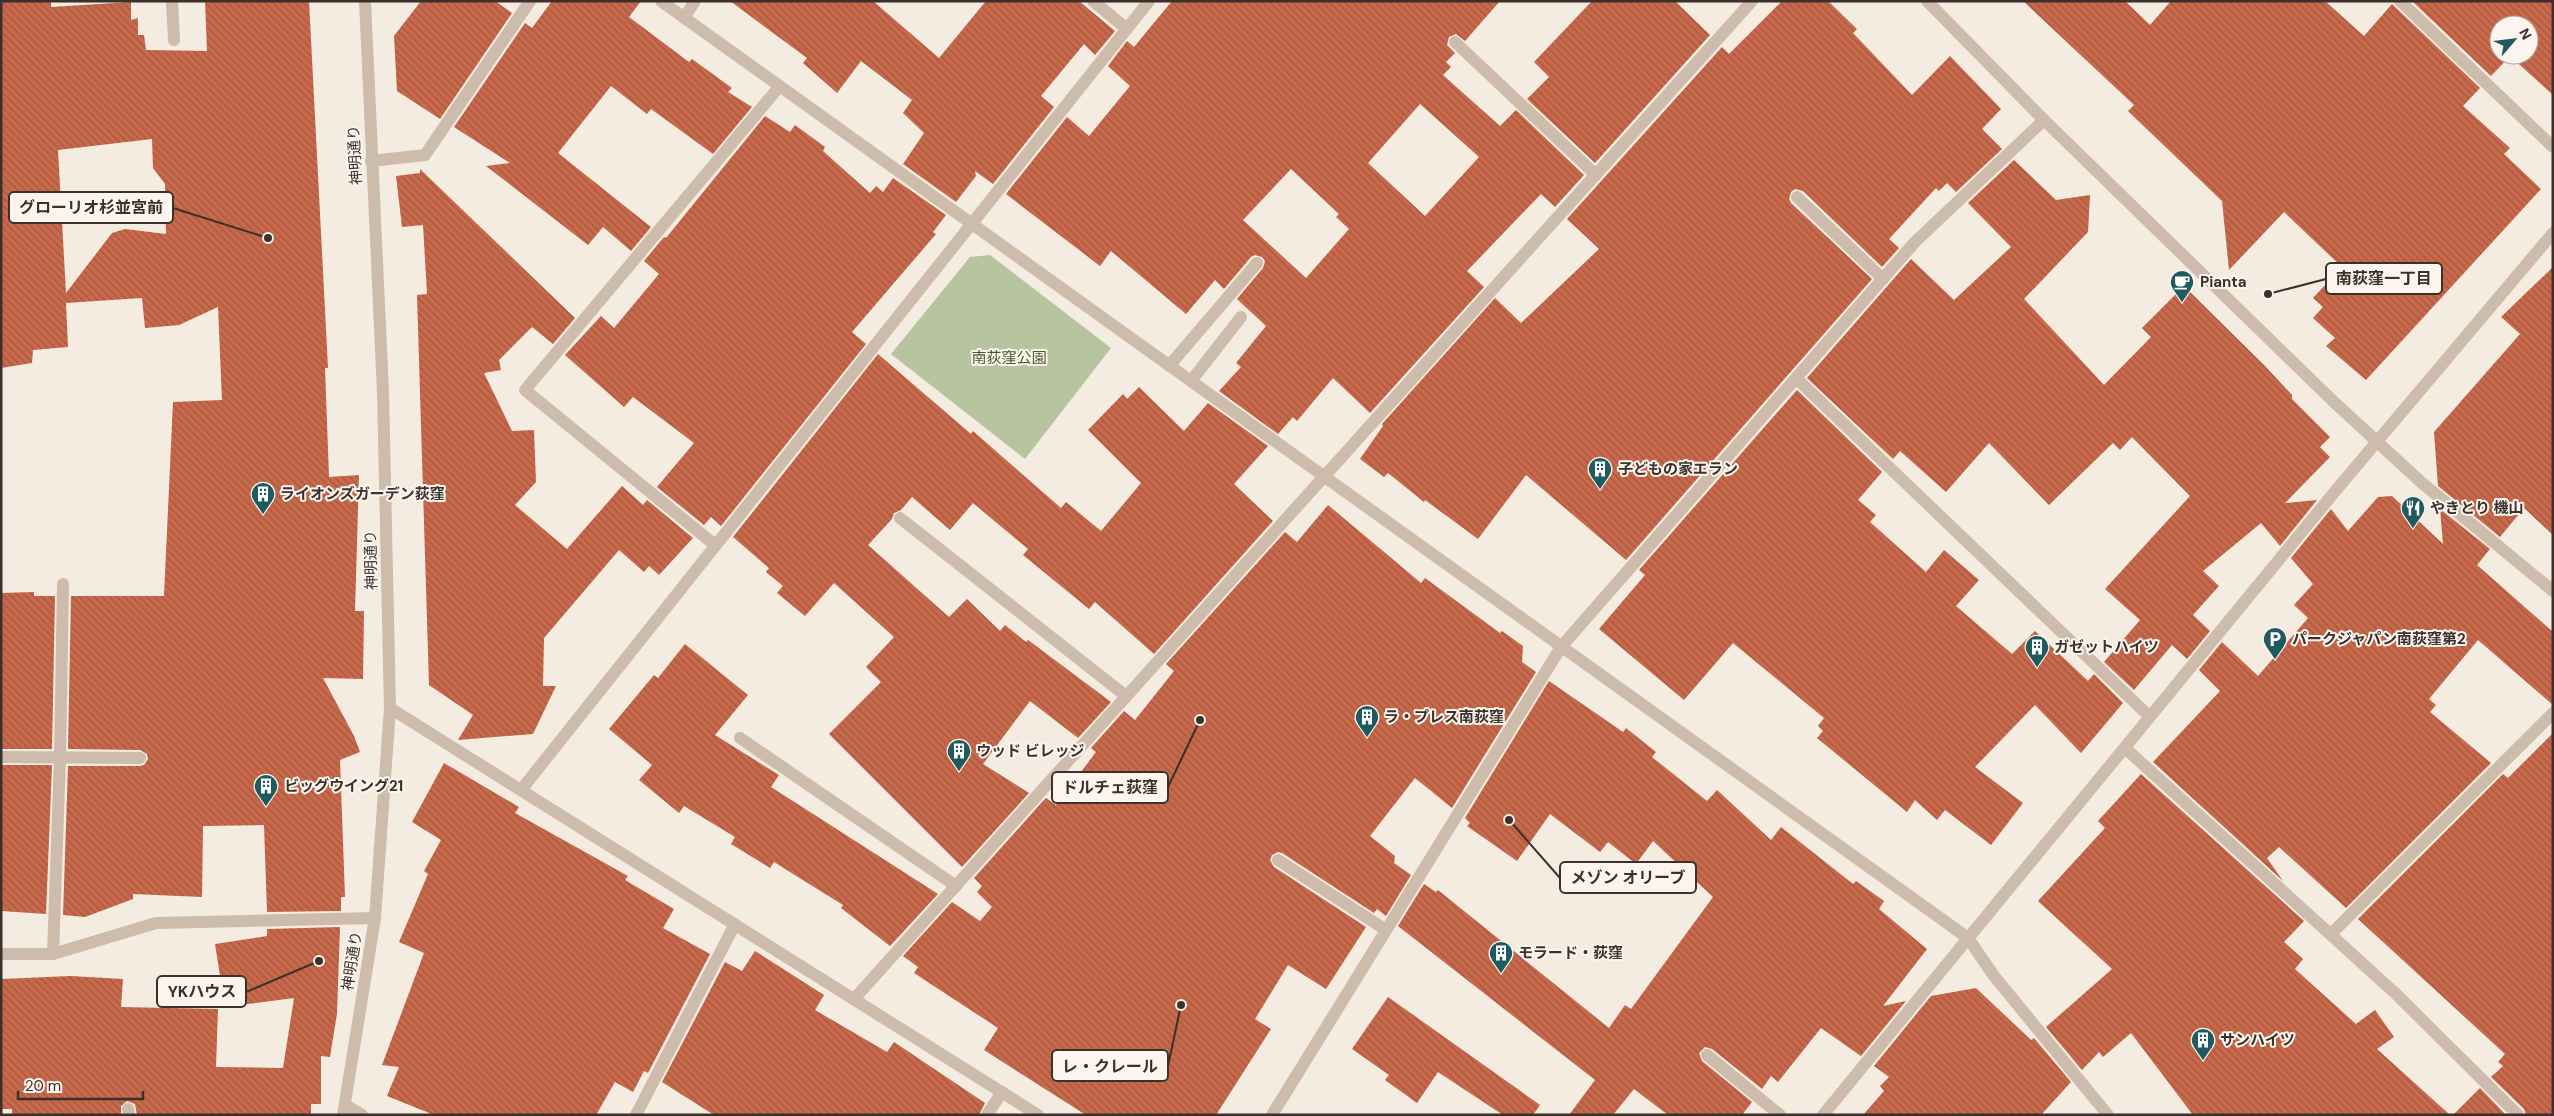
<svg xmlns="http://www.w3.org/2000/svg" width="2554" height="1116" viewBox="0 0 2554 1116" font-family="'DM Sans','Noto Sans JP',sans-serif">
	<style>
		.park { fill: #b8c4a0 }
		.building { fill: url(#building-back-hatch); fill-rule: evenodd }
		.lines { fill: none; stroke-linecap: round; stroke-linejoin: round }
		.minor { stroke: #cdbbac; stroke-width: 12 }
		.labels { text-anchor: middle; stroke-width: 4; stroke-linejoin: round; paint-order: stroke }
		.street-label { font-size: 15px; fill: #3b302b; stroke: #fbf5ee }
		.poi-label { font-size: 15px; font-weight: bold; fill: #3b302b; stroke: #fbf5ee; text-anchor: start }
		.park-label { font-size: 15px; fill: #4a5a2e; stroke: #fbf5ee }
		.leader { fill: none; stroke: #3b302b; stroke-width: 2 }
		.callout-dot { fill: #3b302b; stroke: #fbf5ee; stroke-width: 2 }
		.callout { fill: #fbf5ee; stroke: #3b302b; stroke-width: 2 }
		.callout-label { font-size: 16px; text-anchor: middle; font-weight: bold; fill: #3b302b }
	</style>
	<defs>
		<pattern id="building-back-hatch" width="6" height="6" patternUnits="userSpaceOnUse" patternTransform="scale(1.25)"><rect width="6" height="6" fill="#c8694b"/><path d="M-1 5l2 2M0 0l6 6M5-1l2 2" fill="none" stroke="#a4573f"/></pattern>
	</defs>
	<rect width="100%" height="100%" fill="#f4ebe1"/>
	<polygon class="park" points="990,255 1111,348 1025,459 891,354 970,257"/>
	<g class="building">
		<path d="M 1,1 L 51,1 L 51,7 L 131,2 L 131,20 L 138,18 L 138,35 L 144,35 L 146,50 L 207,51 L 205,1 L 309,1 L 328,368 L 325,368 L 329,477 L 359,475 L 355,611 L 364,611 L 363,679 L 323,678 L 354,736 L 360,752 L 340,760 L 345,897 L 341,897 L 341,911 L 267,912 L 264,825 L 203,826 L 202,897 L 133,894 L 133,899 L 85,917 L 63,915 L 68,766 L 140,766 L 144,765 L 148,759 L 147,754 L 140,750 L 68,749 L 71,596 L 164,596 L 173,402 L 222,400 L 218,307 L 179,325 L 145,328 L 142,298 L 66,303 L 68,347 L 33,350 L 32,363 L 1,368 ZM 152,139 L 153,168 L 165,184 L 166,234 L 125,229 L 112,233 L 66,293 L 58,150 Z"/>
		<polygon points="421,1 495,1 512,13 440,119 397,91 394,36"/>
		<polygon points="552,1 641,1 629,17 689,62 692,59 732,88 728,92 752,107 713,154 651,109 647,114 611,86 558,153 651,227 631,251 603,227 588,245 486,166 510,163 454,127 525,23 532,28"/>
		<polygon points="730,1 873,1 939,58 986,1 1079,1 1115,31 1095,55 1084,44 1041,96 1054,107 993,184 975,171 976,176 956,202 903,164 924,133 903,113 912,100 861,61 837,93 803,63 807,58"/>
		<path d="M 1172,1 L 1500,1 L 1465,41 L 1456,34 L 1449,37 L 1447,45 L 1455,53 L 1446,62 L 1451,67 L 1443,75 L 1500,126 L 1516,110 L 1584,175 L 1555,207 L 1541,194 L 1467,271 L 1484,287 L 1370,413 L 1333,378 L 1297,421 L 1293,417 L 1278,434 L 1219,391 L 1241,367 L 1236,363 L 1266,326 L 1237,299 L 1263,268 L 1265,261 L 1262,257 L 1255,255 L 1251,257 L 1224,289 L 1215,280 L 1186,314 L 1111,251 L 1100,266 L 1006,194 L 1067,117 L 1089,136 L 1130,86 L 1108,66 L 1127,41 L 1134,47 ZM 1420,104 L 1479,157 L 1425,216 L 1368,163 ZM 1291,169 L 1339,214 L 1336,217 L 1349,229 L 1306,278 L 1243,220 Z"/>
		<polygon points="1592,1 1675,1 1710,35 1595,163 1527,99 1549,77 1534,62"/>
		<polygon points="1782,1 1828,1 1857,29 1853,33 1912,95 1950,56 2001,109 1982,129 2002,149 1956,192 1947,183 1939,191 1936,188 1889,239 1899,248 1882,267 1803,191 1795,189 1791,192 1789,199 1791,203 1872,279 1626,560 1526,475 1478,539 1425,500 1424,502 1388,473 1384,477 1360,459 1383,426 1382,424 1495,298 1521,323 1599,249 1567,219 1722,47 1729,54"/>
		<polygon points="2023,1 2125,1 2150,25 2171,1 2325,1 2364,36 2392,4 2480,88 2463,106 2510,148 2504,154 2541,189 2366,380 2326,346 2335,338 2313,318 2323,307 2313,298 2342,267 2284,212 2229,270 2222,201 2128,111 2134,105"/>
		<path d="M 2412,1 L 2553,1 L 2553,95 L 2510,56 L 2491,76 ZM 2499,25 L 2529,25 L 2529,55 L 2499,55 Z"/>
		<polygon points="765,116 790,132 795,125 825,147 823,151 870,193 876,186 883,192 893,178 946,215 933,232 936,234 852,332 866,344 721,526 711,517 704,525 657,487 694,443 633,397 624,407 565,355 601,316 614,328 659,274 644,261 664,237 666,238"/>
		<polygon points="2014,160 2056,200 2090,195 2088,232 2024,299 2104,385 2151,337 2142,328 2184,286 2265,366 2292,395 2292,399 2330,437 2320,447 2330,457 2285,503 2317,500 2280,546 2261,523 2203,571 2219,586 2193,615 2210,631 2187,659 2172,645 2134,690 2104,662 2140,620 2105,589 2190,496 2132,437 2120,450 2113,443 2049,505 1989,443 1946,492 1900,451 1893,459 1807,378 1911,259 1954,300 2011,247 1968,203"/>
		<polygon points="420,169 575,318 553,344 532,327 499,360 501,370 484,373 512,431 534,430 536,482 515,505 567,549 622,486 643,505 647,500 693,538 659,575 649,566 644,572 619,550 544,638 543,686 556,686 533,734 458,740 473,715 429,685 417,295 427,294 423,225 402,227 396,176 420,173"/>
		<polygon points="2553,267 2553,535 2524,508 2500,537 2438,486 2434,432 2520,334 2501,317"/>
		<polygon points="878,354 971,434 973,431 1061,508 1066,502 1101,531 1141,483 1088,430 1123,394 1127,399 1139,387 1184,431 1208,403 1268,446 1234,484 1273,521 1154,654 1095,602 1089,609 1023,555 1028,549 973,503 950,530 912,497 901,510 894,513 892,519 868,545 949,617 967,599 1000,631 1005,625 1026,642 1028,640 1111,702 1078,738 1030,701 983,764 1029,793 962,867 829,734 881,682 866,667 894,637 834,583 805,616 777,593 783,586 766,572 769,568 733,537"/>
		<polygon points="1797,390 1882,472 1858,500 1876,515 1870,522 1926,572 1944,550 1979,580 1956,606 2012,654 2035,631 2088,681 2094,674 2123,703 2081,753 2035,705 1975,767 2023,803 1991,845 1945,810 1937,820 1915,800 1907,812 1817,738 1823,731 1818,726 1824,718 1733,643 1684,700 1599,629 1645,575 1639,570"/>
		<polygon points="2392,496 2443,544 2440,509 2490,549 2477,565 2553,632 2553,705 2478,640 2429,699 2436,705 2430,712 2491,763 2346,908 2279,847 2267,858 2283,881 2153,762 2220,691 2199,670 2222,642 2258,676 2308,618 2294,605 2313,584 2291,558 2331,509 2348,531 2378,497"/>
		<polygon points="1328,505 1421,583 1425,578 1500,633 1502,631 1523,646 1522,662 1536,672 1452,808 1415,778 1370,836 1395,856 1394,863 1411,875 1386,916 1377,909 1374,913 1282,853 1278,852 1272,855 1270,860 1274,867 1366,927 1326,989 1288,965 1255,1019 1271,1029 1216,1115 1086,1115 984,1050 998,1028 914,973 918,967 903,956 952,902 980,921 992,907 977,892 982,886 974,878 1043,801 1046,798 1056,805 1096,752 1091,748 1124,711 1135,720 1174,671 1166,664 1285,532 1297,542"/>
		<polygon points="34,592 34,596 55,596 52,749 1,749 1,593"/>
		<polygon points="685,644 748,695 715,735 779,775 771,787 938,894 890,946 841,908 843,905 774,862 770,868 731,844 735,837 684,806 679,813 639,780 652,765 609,729 654,675 658,678"/>
		<polygon points="1549,681 1623,732 1626,728 1656,752 1652,757 1707,801 1717,790 1771,840 1781,827 1853,884 1856,881 1884,901 1879,909 1927,949 1883,1006 1906,1001 1861,1056 1821,1028 1778,1082 1771,1076 1762,1089 1712,1049 1705,1047 1699,1053 1702,1061 1752,1102 1742,1115 1668,1115 1634,1089 1613,1115 1569,1115 1595,1080 1398,926 1424,884 1436,892 1438,890 1609,1028 1625,1005 1631,1009 1713,897 1653,841 1636,864 1608,842 1600,852 1550,814 1517,861 1467,826 1470,823 1465,818"/>
		<polygon points="2553,733 2553,1115 2526,1115 2524,1109 2491,1077 2503,1066 2498,1062 2505,1054 2358,919 2503,774 2508,778"/>
		<polygon points="444,763 519,807 515,813 628,876 625,880 674,909 663,928 710,954 648,1073 644,1071 633,1092 615,1082 596,1115 434,1115 387,1096 399,1067 382,1065 424,953 399,942 428,874 424,871 441,840 412,822"/>
		<polygon points="1,765 52,765 46,914 1,911"/>
		<polygon points="2141,774 2304,921 2284,942 2303,959 2295,969 2356,1024 2375,1010 2394,1037 2377,1049 2450,1115 2193,1115 2131,1033 2103,1057 2099,1052 2082,1070 2046,1027 2112,969 2038,901 2105,828 2098,821"/>
		<polygon points="340,927 337,1014 330,1057 321,1056 321,1104 311,1104 311,1115 137,1115 135,1104 127,1101 121,1106 121,1115 12,1115 12,1109 1,1109 1,979 71,976 123,979 121,1007 218,1009 216,1067 283,1068 294,998 225,1007 215,944 267,936 267,929"/>
		<polygon points="755,951 824,995 815,1010 887,1052 894,1042 985,1103 979,1115 714,1115 662,1082 725,962 742,971"/>
		<polygon points="1976,988 2031,1040 2034,1038 2071,1082 2041,1115 1863,1115 1884,1091 1880,1086 1889,1077 1874,1066 1931,996"/>
		<polygon points="1388,997 1540,1105 1533,1115 1503,1115 1438,1072 1417,1103 1385,1080 1389,1075 1352,1049"/>
		<polygon points="2480,1088 2506,1115 2453,1115"/>
	</g>
	<g class="lines">
		<g class="minor">
			<polyline points="172,1 174,40"/>
			<polyline points="661,1 1968,938 1994,976 2108,1115"/>
			<polyline points="1093,1 1127,29"/>
			<polyline points="1927,1 2044,120 2334,402 2422,483 2553,591"/>
			<polyline points="2400,1 2553,147"/>
			<polyline points="684,18 695,1"/>
			<polyline points="1455,42 1596,175"/>
			<polyline points="371,161 425,155 530,1"/>
			<polyline points="1797,197 1883,279"/>
			<polyline points="1169,366 1257,263"/>
			<polyline points="1797,379 2149,716"/>
			<polyline points="1191,381 1241,317"/>
			<polyline points="900,518 1126,696"/>
			<polyline points="715,545 525,390 779,87"/>
			<polyline points="390,708 1038,1115"/>
			<polyline points="740,738 956,886"/>
			<polyline points="2125,748 2396,994 2518,1115"/>
			<polyline points="1,757 140,758"/>
			<polyline points="521,790 1149,1"/>
			<polyline points="1278,860 1386,930"/>
			<polyline points="2331,934 2553,713"/>
			<polyline points="1,954 53,954 156,923 375,918"/>
			<polyline points="53,954 60,758 63,584"/>
			<polyline points="854,999 1752,1"/>
			<polyline points="1707,1055 1780,1115"/>
			<polyline points="345,1105 362,1115"/>
			<polyline points="128,1109 129,1115"/>
			<polyline points="343,1115 375,918 390,708 383,392 365,1"/>
			<polyline points="636,1115 735,924"/>
			<polyline points="987,1115 1002,1092"/>
			<polyline points="1272,1115 1561,647 1915,242 2044,120"/>
			<polyline points="1823,1115 2337,489 2553,233"/>
		</g>
	</g>
	<defs>
		<g id="cafe-pin" transform="scale(1.25)"><path d="M0 17L-7.5 6A9.5 9.5 0 1 1 7.5 6Z" fill="#1f5a5e" stroke="#fbf5ee"/><path d="M-5.5-4.5H6V0H3Q3 3.5 0 3.5H-2.5Q-5.5 3.5-5.5 0ZM3-3.2v2h1.7v-2ZM-6 4.5H4V6H-6Z" fill="#fff"/></g>
		<g id="building-pin" transform="scale(1.25)"><path d="M0 17L-7.5 6A9.5 9.5 0 1 1 7.5 6Z" fill="#1f5a5e" stroke="#fbf5ee"/><path d="M-4-6H4V6H1V3H-1V6H-4ZM-2.5-4.3h1.7v1.8h-1.7ZM.8-4.3h1.7v1.8H.8ZM-2.5-1h1.7V.8h-1.7ZM.8-1h1.7V.8H.8Z" fill="#fff"/></g>
		<g id="restaurant-pin" transform="scale(1.25)"><path d="M0 17L-7.5 6A9.5 9.5 0 1 1 7.5 6Z" fill="#1f5a5e" stroke="#fbf5ee"/><path d="M-5-6h1v4h1v-4h1v4h1v-4h1v5L-1.5 .5V6h-2V.5L-5-1ZM5-6V6H3V1.5H1.5Q1.5-4 5-6Z" fill="#fff"/></g>
		<g id="parking-pin" transform="scale(1.25)"><path d="M0 17L-7.5 6A9.5 9.5 0 1 1 7.5 6Z" fill="#1f5a5e" stroke="#fbf5ee"/><path d="M-3.5-5.5H1a3.5 3.5 0 0 1 0 7H-1V5.5H-3.5ZM-1-3.4V-.6H.8a1.4 1.4 0 0 0 0-2.8Z" fill="#fff"/></g>
	</defs>
	<g fill-rule="evenodd">
		<use href="#cafe-pin" x="2182" y="282"/>
		<use href="#building-pin" x="1600" y="469"/>
		<use href="#building-pin" x="263" y="494"/>
		<use href="#restaurant-pin" x="2413" y="508"/>
		<use href="#parking-pin" x="2275" y="639"/>
		<use href="#building-pin" x="2037" y="647"/>
		<use href="#building-pin" x="1367" y="717"/>
		<use href="#building-pin" x="959" y="751"/>
		<use href="#building-pin" x="266" y="786"/>
		<use href="#building-pin" x="1501" y="953"/>
		<use href="#building-pin" x="2203" y="1040"/>
	</g>
	<g class="labels">
		<g class="street-label">
			<text transform="translate(355 155) rotate(-93)" y="5">神明通り</text>
			<text transform="translate(371 560) rotate(-91)" y="5">神明通り</text>
			<text transform="translate(352 961) rotate(-81)" y="5">神明通り</text>
		</g>
		<g class="poi-label">
			<text x="2200" y="287">Pianta</text>
			<text x="1618" y="474">子どもの家エラン</text>
			<text x="280" y="499">ライオンズガーデン荻窪</text>
			<text x="2430" y="513">やきとり 機山</text>
			<text x="2292" y="644">パークジャパン南荻窪第2</text>
			<text x="2054" y="652">ガゼットハイツ</text>
			<text x="1384" y="722">ラ・プレス南荻窪</text>
			<text x="976" y="756">ウッド ビレッジ</text>
			<text x="284" y="791">ビッグウイング21</text>
			<text x="1518" y="958">モラード・荻窪</text>
			<text x="2220" y="1045">サンハイツ</text>
		</g>
		<g class="park-label">
			<text x="1009" y="363">南荻窪公園</text>
		</g>
	</g>
	<path class="leader" d="M268 238L173 208M2268 294L2326 279M1200 720L1168 787M1509 820L1560 878M319 961L246 992M1181 1005L1168 1066"/>
	<g class="callout-dot">
		<circle cx="268" cy="238" r="5"/>
		<circle cx="2268" cy="294" r="5"/>
		<circle cx="1200" cy="720" r="5"/>
		<circle cx="1509" cy="820" r="5"/>
		<circle cx="319" cy="961" r="5"/>
		<circle cx="1181" cy="1005" r="5"/>
	</g>
	<g class="callout">
		<rect x="9" y="192" width="164" height="31" rx="5"/>
		<rect x="2326" y="263" width="116" height="31" rx="5"/>
		<rect x="1052" y="772" width="116" height="31" rx="5"/>
		<rect x="1560" y="862" width="136" height="31" rx="5"/>
		<rect x="157" y="976" width="89" height="31" rx="5"/>
		<rect x="1052" y="1050" width="116" height="31" rx="5"/>
	</g>
	<g class="callout-label">
		<text x="91" y="213">グローリオ杉並宮前</text>
		<text x="2384" y="284">南荻窪一丁目</text>
		<text x="1110" y="793">ドルチェ荻窪</text>
		<text x="1628" y="883">メゾン オリーブ</text>
		<text x="202" y="997">YKハウス</text>
		<text x="1110" y="1072">レ・クレール</text>
	</g>
	<rect width="2554" height="1116" fill="none" stroke="#3b302b" stroke-width="5"/>
	<g transform="translate(2514 40) rotate(62)"><circle r="24" fill="#fbf5ee" stroke="#aea6a0"/>
	<path d="M0-4L9 19L0 12L-9 19Z" fill="#1f5a5e"/>
	<text y="-8" font-size="14" font-weight="bold" text-anchor="middle" fill="#3b302b">N</text>
	</g>
	<path d="M18 1091v8h125v-8" fill="none" stroke="#3b302b" stroke-width="2.5"/>
	<text x="25" y="1091" font-size="15" fill="#3b302b" stroke="#fbf5ee" stroke-width="4" paint-order="stroke">20 m</text>
</svg>
